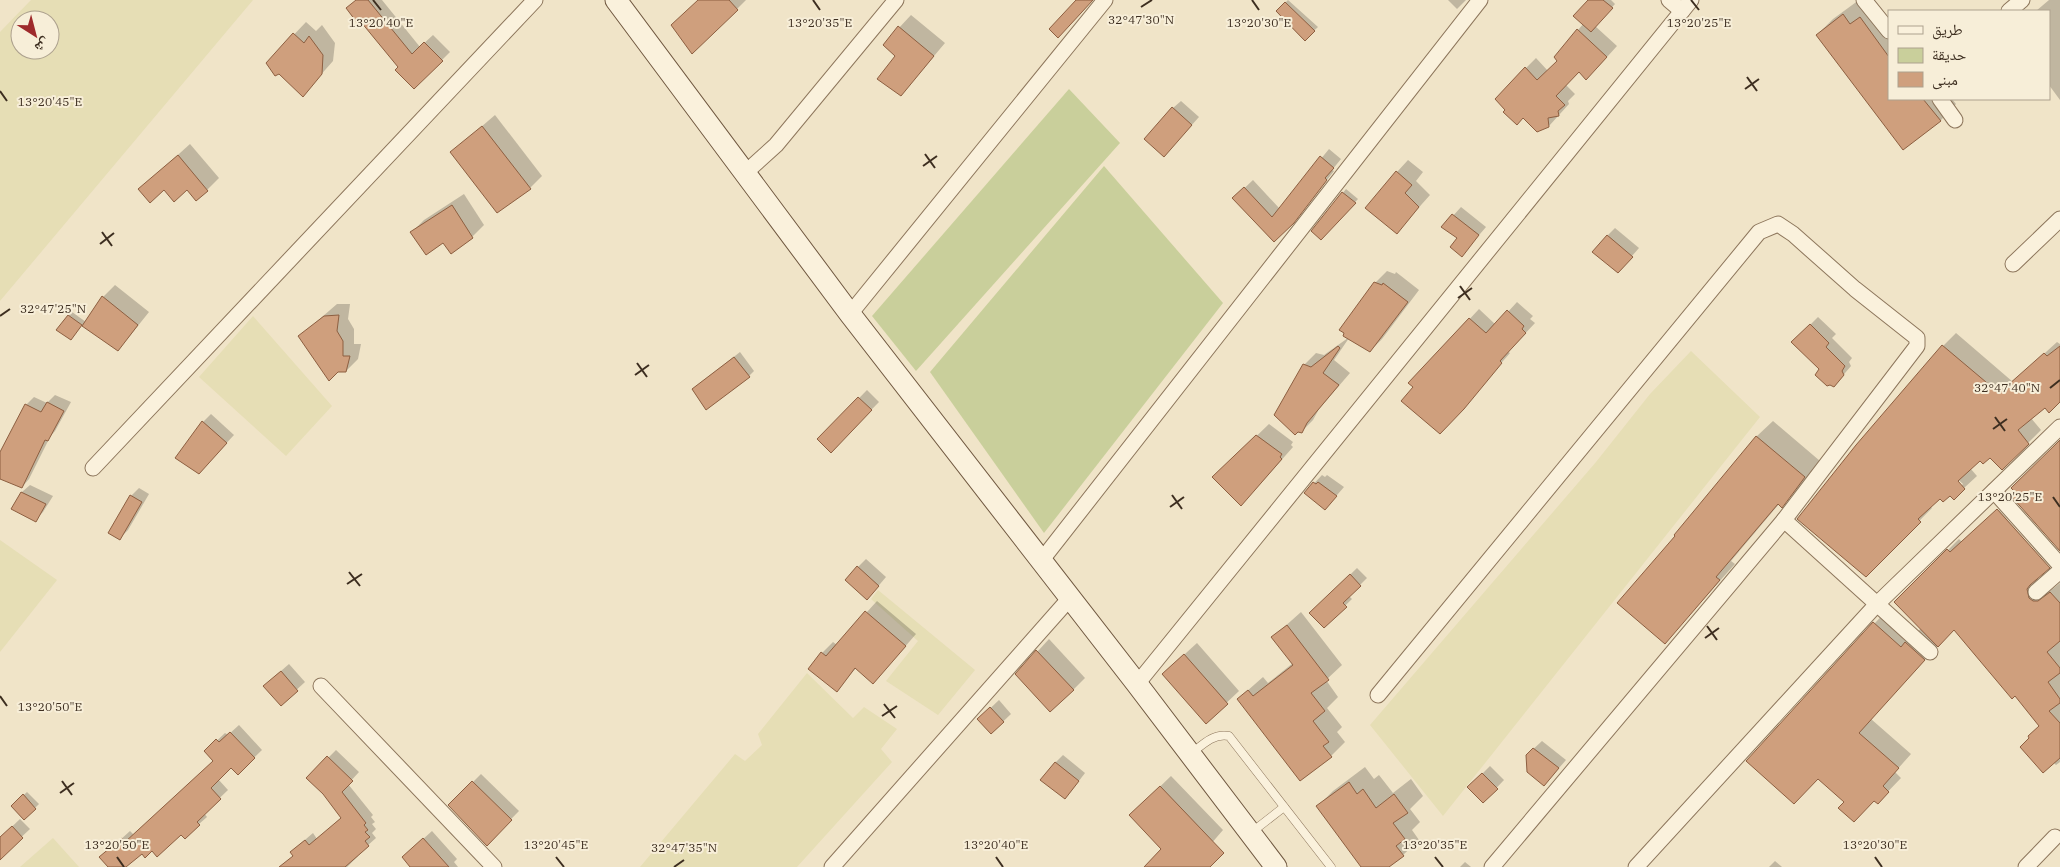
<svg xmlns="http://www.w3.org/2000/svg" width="2060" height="867" viewBox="0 0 2060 867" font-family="'IBM Plex Serif','Noto Naskh Arabic',serif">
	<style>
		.farmland { fill: #e6deb5; fill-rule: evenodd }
		.green { fill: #c9cf9b }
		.shadow { fill: #0003; fill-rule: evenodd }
		.building { fill: #cf9f7d; stroke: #8d5f41 }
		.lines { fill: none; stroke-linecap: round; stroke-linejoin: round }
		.lane-casing { stroke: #8d765c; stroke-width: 9 }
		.street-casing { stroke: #8d765c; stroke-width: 17 }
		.secondary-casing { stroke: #6f573f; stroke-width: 23 }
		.lane { stroke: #faf1dc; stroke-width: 8 }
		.street { stroke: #faf1dc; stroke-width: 15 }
		.secondary { stroke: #faf1dc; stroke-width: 21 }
		.ticks { fill: none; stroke: #3d2e20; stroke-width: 2 }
		.ticks-label { font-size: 12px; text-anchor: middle; fill: #3d2e20; stroke: #f7eed8; stroke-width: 4; stroke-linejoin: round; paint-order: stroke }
	</style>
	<rect width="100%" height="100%" fill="#f0e4c8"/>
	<g class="farmland">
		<path d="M 31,0 L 253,0 L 0,301 L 0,32 ZM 20,20 L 50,20 L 50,50 L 20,50 Z"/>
		<polygon points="253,316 332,406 286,456 199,377"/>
		<polygon points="1691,351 1760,417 1443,816 1370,725 1596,462 1650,394"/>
		<polygon points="0,540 57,580 0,652"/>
		<polygon points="878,590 975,670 938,715 886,681 918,641 871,599"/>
		<polygon points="807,673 853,718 864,707 897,729 881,749 892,762 797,867 640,867 735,754 745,761 762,745 758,734"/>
		<polygon points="53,838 79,867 20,867"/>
	</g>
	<g class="green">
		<polygon points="1069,89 1120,143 916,371 872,316"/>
		<polygon points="1104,166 1223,303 1044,533 930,372"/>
	</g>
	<g class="shadow">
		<polygon points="356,0 382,0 420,47 433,35 450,52 414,88"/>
		<polygon points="699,0 746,0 737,9"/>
		<polygon points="1288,0 1318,27 1305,39 1277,11"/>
		<polygon points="1448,0 1466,0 1457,9"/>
		<polygon points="1589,0 1611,0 1615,4 1595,26 1617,46 1597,68 1579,71 1566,85 1575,94 1568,101 1569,104 1549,126 1526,68 1536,58 1548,71 1558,61 1578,30 1584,23"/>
		<polygon points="1859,0 1866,9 1876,2 1889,19 1889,99 1952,99 1956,104 1941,120 1903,148 1817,35 1833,19"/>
		<polygon points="2049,0 2060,0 2060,100 2049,85 2049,11 2036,11"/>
		<polygon points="911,15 945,43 901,95 897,56 884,44"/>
		<polygon points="306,22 316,31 322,25 335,43 333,61 303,95 267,63"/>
		<polygon points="1181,101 1199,117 1172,147 1173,108"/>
		<polygon points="495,115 542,176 530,188 498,211 452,152"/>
		<polygon points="190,144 219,178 207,190 140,189"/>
		<polygon points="1329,149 1341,159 1332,170 1334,171 1301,213 1274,240 1234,198 1253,180 1280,209"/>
		<polygon points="1408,160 1423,172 1416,181 1430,195 1397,232 1397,172"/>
		<polygon points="1346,189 1358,199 1321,238 1313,231"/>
		<polygon points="464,194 484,225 472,237 412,232 424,220"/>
		<polygon points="1461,207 1486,227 1462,255 1459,238 1443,227"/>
		<polygon points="1615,228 1639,248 1625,264 1608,235"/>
		<polygon points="1387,271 1395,274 1396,272 1419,290 1382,339 1370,351 1349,338 1334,360 1350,373 1319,409 1313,420 1301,432 1304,365 1316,353 1324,355 1348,338 1375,283"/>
		<polygon points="115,285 149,312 129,337 117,349 82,325 74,335 68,315 72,312 86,322 103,297"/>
		<polygon points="1517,302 1533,316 1530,319 1535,323 1508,352 1510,353 1449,423 1410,383 1479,309 1496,325"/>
		<polygon points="337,304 350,304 348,319 354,329 354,344 361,344 358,359 346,371 300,336"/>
		<polygon points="1818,317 1836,334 1832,338 1852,358 1849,362 1851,366 1834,386 1821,369 1793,342"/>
		<path d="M 1956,333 L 2013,382 L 2057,342 L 2060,344 L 2060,401 L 2045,406 L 2031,418 L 2041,430 L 2002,469 L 1990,456 L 1980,459 L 1970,468 L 1977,476 L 1964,488 L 1940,497 L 1930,506 L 1932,508 L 1866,575 L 1943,346 ZM 1954,476 L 1963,484 L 1961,486 Z"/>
		<polygon points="740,352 754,371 749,376 699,384"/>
		<polygon points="867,390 879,402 831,451 819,439"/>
		<polygon points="55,395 71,402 55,431 50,437 29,479 22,487 0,477 0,456 26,405 34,397 47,403"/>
		<polygon points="211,414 234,435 207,464 203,422"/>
		<polygon points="1773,421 1820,461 1797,490 1782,506 1779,504 1731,561 1735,564 1665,642 1676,535 1757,436"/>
		<polygon points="1269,424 1293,442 1291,445 1293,447 1253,492 1214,477"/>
		<polygon points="1322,475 1325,477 1327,475 1344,487 1325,509 1305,493"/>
		<polygon points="30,485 53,496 43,512 35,520 13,509 22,492"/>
		<polygon points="139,488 149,494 128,530 120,538 131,496"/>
		<polygon points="1999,510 2048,566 2038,576 2038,583 2040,588 2050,591 2060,583 2060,762 2056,765 2053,762 2040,725 2016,694 1954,628 1871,719 1911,754 1895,772 1901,778 1878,802 1874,800 1845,802 1818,777 1748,760 1888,609 1915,635 1921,628 1896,602 1959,539 1962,542"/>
		<polygon points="866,559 886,577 875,590 858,567"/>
		<polygon points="1357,568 1367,578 1349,596 1352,599 1324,626 1311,613"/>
		<polygon points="877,601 916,634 884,671 856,668 837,690 822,653 833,642 837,645"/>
		<polygon points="1301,612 1342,665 1326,680 1338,697 1327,708 1342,727 1337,732 1345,742 1331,756 1238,699 1263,677 1268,683 1293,663 1273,637"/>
		<polygon points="1049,639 1085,678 1073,690 1017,674"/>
		<polygon points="1197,643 1239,691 1206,722 1163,674"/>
		<polygon points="289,664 305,682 281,704 273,678"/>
		<polygon points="999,700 1011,714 991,733 979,719"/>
		<polygon points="239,725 262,750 238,773 231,767 218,779 228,790 204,813 207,817 199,824 152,850 142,852 124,867 109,867 109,850 130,831 134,835 214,761 206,751 225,733 228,735"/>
		<polygon points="1542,741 1566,760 1552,776 1527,755"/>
		<polygon points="336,750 359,772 348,784 373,815 371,817 375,822 372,824 376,829 372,833 376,838 357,855 358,856 347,867 292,867 294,855 292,852 299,845 313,833 317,839 342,817 324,793 308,778"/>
		<polygon points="1063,755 1085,773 1072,790 1055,763"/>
		<polygon points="1490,766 1504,780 1483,802 1469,787"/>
		<polygon points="1365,767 1374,779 1379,775 1393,793 1411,779 1423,796 1410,809 1420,822 1412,830 1419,840 1403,855 1387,867 1362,867 1317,807 1333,791"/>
		<polygon points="481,774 519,811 487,844 450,805"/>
		<polygon points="1171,776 1223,830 1191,867 1146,867 1163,849 1141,805"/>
		<polygon points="27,792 39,804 24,819 12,806"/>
		<polygon points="20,819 30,829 1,856 0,838"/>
		<polygon points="432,831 457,859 454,862 458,867 412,867 411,850"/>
		<polygon points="1775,861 1782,867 1769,867"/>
		<polygon points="1465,862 1471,867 1460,867"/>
	</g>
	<g class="building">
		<polygon points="356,0 368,0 412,54 424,42 443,61 414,89 395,70 398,67 361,22 358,24 346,8"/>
		<polygon points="698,0 729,0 738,10 692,54 671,25"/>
		<polygon points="1076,0 1093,0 1058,38 1049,29"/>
		<polygon points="1588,0 1603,0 1613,8 1591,32 1573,16"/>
		<polygon points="1285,2 1315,31 1305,41 1276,11"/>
		<polygon points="1843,14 1850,24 1860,17 1889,57 1889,99 1923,99 1941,121 1903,150 1816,35"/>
		<polygon points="898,26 934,56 901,96 877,79 895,56 883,45"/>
		<polygon points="1577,29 1607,57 1586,80 1579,72 1556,96 1565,105 1558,111 1559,116 1548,118 1549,127 1537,132 1523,118 1517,125 1503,112 1505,110 1495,99 1525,67 1537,80 1557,61 1554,57"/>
		<polygon points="293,33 304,43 309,36 323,55 322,74 303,97 279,74 275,76 266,63"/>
		<polygon points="1172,107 1192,125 1164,157 1144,139"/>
		<polygon points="482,126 531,189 497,213 450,152"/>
		<polygon points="178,155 208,191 196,201 187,190 174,202 164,190 150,203 138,189"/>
		<polygon points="1320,156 1334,168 1325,178 1327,180 1294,223 1274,242 1232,198 1244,187 1272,217"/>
		<polygon points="1396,171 1412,185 1405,193 1419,207 1397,234 1365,208"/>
		<polygon points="1342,192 1356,203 1321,240 1311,231"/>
		<polygon points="452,205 473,238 451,254 443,243 426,255 410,232"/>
		<polygon points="1452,214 1479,235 1462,257 1450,247 1457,238 1441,227"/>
		<polygon points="1607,235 1633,257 1618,273 1592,252"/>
		<polygon points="1374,282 1382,285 1383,283 1408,302 1370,352 1343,336 1344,333 1339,330"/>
		<polygon points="102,296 138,325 118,351 82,326"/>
		<polygon points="1507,310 1524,326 1522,329 1526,333 1500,361 1502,363 1464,409 1440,434 1401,401 1413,387 1408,383 1469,318 1486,333"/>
		<polygon points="68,315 82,325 71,340 56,330"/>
		<polygon points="339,315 337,331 343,341 343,356 350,356 346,372 338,372 329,381 298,336 324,316"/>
		<polygon points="1810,324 1829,343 1826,347 1845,366 1842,371 1844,375 1834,387 1830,385 1827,386 1815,375 1819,369 1791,342"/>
		<polygon points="1942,345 1999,393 2044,353 2047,356 2060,346 2060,402 2049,413 2045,408 2018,430 2029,444 2002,470 1990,458 1983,464 1980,461 1958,481 1965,489 1954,500 1950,496 1943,502 1940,499 1918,519 1921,522 1866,577 1797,519 1856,445"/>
		<polygon points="1338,346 1340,348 1323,373 1339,385 1307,423 1302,433 1298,432 1295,435 1274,415 1303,364 1311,367"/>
		<polygon points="734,357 750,377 706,410 692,389"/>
		<polygon points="858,397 872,410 831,453 817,439"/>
		<polygon points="47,402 64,411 48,441 45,440 22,488 0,479 0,452 25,404 41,412"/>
		<polygon points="202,421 227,443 199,474 175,458"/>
		<polygon points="1256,435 1282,454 1280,457 1282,459 1241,506 1212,477"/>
		<polygon points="1756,436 1805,477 1782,508 1778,504 1716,577 1720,580 1665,644 1617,603 1675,536 1674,535"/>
		<polygon points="2060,440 2060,551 2012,497 2016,493 2011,488"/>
		<polygon points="1313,482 1316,484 1318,482 1337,496 1325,510 1304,493"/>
		<polygon points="21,492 46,504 36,522 11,509"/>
		<polygon points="130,495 142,502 120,540 108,533"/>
		<polygon points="1997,509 2050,568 2030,585 2027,589 2029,598 2033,601 2038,601 2050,592 2060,603 2060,641 2047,652 2060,668 2060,673 2048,682 2060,699 2060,703 2049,711 2060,723 2060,758 2043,773 2020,747 2029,738 2028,736 2039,726 2015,696 2012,699 1954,630 1938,647 1894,602 1947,549 1950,552"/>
		<polygon points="857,566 879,586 867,600 845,580"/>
		<polygon points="1350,574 1361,586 1343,603 1347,607 1324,628 1309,613"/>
		<polygon points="865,611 906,646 873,684 855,668 837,692 808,669 821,652 826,656"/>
		<polygon points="1873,622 1901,647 1905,642 1925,660 1859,733 1899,768 1883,786 1889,792 1878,804 1874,801 1854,822 1838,808 1844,802 1818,779 1794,804 1746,761"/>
		<polygon points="1287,625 1329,680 1311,693 1325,711 1313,721 1329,742 1323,746 1332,757 1300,781 1237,699 1248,690 1253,696 1293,665 1271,637"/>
		<polygon points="1036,650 1074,690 1050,712 1015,674"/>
		<polygon points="1184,654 1228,704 1206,724 1162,674"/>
		<polygon points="281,671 298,691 281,706 263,686"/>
		<polygon points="990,707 1004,722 991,734 977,719"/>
		<polygon points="230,732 255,758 238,775 231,768 211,788 221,799 197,822 200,825 185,839 181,835 157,857 152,851 145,858 142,854 126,867 108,867 99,857 122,838 125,842 213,761 204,751 216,739 219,742"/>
		<polygon points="1533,748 1559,768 1544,786 1527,772 1526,755"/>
		<polygon points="327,756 353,781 342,792 366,823 364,825 368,830 365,832 370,837 365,841 369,846 345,867 279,867 293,856 290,852 305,840 309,845 341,818 323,794 306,778"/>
		<polygon points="1055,762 1079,781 1065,799 1040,780"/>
		<polygon points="1482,773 1498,789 1483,803 1467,787"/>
		<polygon points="472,781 512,820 487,846 448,805"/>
		<polygon points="1349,782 1357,794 1363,789 1376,808 1394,794 1408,813 1393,823 1405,839 1396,846 1404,856 1389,867 1361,867 1316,806"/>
		<polygon points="1160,786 1224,853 1210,867 1144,867 1161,849 1129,815"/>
		<polygon points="23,794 36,809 24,820 11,806"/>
		<polygon points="12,826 23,838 0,860 0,837"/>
		<polygon points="423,838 449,867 410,867 402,857"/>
	</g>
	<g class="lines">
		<g class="lane-casing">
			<g id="lane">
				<path d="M 1192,753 C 1203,744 1214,733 1229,736 L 1331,867"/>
				<polyline points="1252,832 1284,807"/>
			</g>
		</g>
		<g class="street-casing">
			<g id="street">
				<polyline points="1669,0 1682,11"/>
				<polyline points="1864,0 1889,31"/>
				<polyline points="2009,11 2022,0"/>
				<polyline points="1940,99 1955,120"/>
				<polyline points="745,173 776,145 896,0"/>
				<polyline points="2013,264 2060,219"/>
				<polyline points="850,314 1105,0"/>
				<polyline points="93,468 535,0"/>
				<polyline points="1994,491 2060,565"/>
				<polyline points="1784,520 1930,652"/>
				<polyline points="1041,561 1480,0"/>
				<polyline points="2036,592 2060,571"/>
				<polyline points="1137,684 1691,0"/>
				<polyline points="321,686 494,867"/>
				<polyline points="1378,695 1759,232 1778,224 1793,234 1855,289 1917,338 1917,346 1784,520 1492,867"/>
				<polyline points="832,867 1070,598"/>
				<polyline points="1636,867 1877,604 2060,427"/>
				<polyline points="2026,867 2055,837"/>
			</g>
		</g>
		<g class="secondary-casing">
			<polyline id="secondary" points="616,0 850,314 1137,684 1276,867"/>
		</g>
		<use href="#lane" class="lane"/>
		<use href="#street" class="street"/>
		<use href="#secondary" class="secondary"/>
	</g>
	<path class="ticks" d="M 373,0 L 381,10M 813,0 L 820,10M 1252,0 L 1259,10M 1691,0 L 1699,10M 1141,7 L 1152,0M 1747,77 L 1757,91M 1745,89 L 1759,79M 0,91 L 7,101M 925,154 L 935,168M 923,166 L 937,156M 102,232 L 112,246M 100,244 L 114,233M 1460,286 L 1470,300M 1458,298 L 1472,288M 0,316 L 10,309M 637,363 L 647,377M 635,375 L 649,365M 2050,388 L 2060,380M 1995,417 L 2005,431M 1993,429 L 2007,419M 1172,495 L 1182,509M 2053,497 L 2060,507M 1170,507 L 1184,497M 349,572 L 360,586M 347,584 L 362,574M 1707,626 L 1717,640M 1705,638 L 1719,628M 0,696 L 7,706M 884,704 L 895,718M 882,716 L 897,706M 62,781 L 72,795M 60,793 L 74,783M 117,857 L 124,867M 556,857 L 564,867M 996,857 L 1003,867M 1435,857 L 1443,867M 1875,857 L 1882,867M 674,867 L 684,860"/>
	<g class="ticks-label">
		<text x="1141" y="24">32°47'30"N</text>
		<text x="381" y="27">13°20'40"E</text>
		<text x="820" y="27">13°20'35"E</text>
		<text x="1259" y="27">13°20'30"E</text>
		<text x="1699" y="27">13°20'25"E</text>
		<text x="50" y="106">13°20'45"E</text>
		<text x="53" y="313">32°47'25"N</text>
		<text x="2007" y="392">32°47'40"N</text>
		<text x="2010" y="501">13°20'25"E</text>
		<text x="50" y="711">13°20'50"E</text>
		<text x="117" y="849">13°20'50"E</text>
		<text x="556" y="849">13°20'45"E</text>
		<text x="996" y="849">13°20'40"E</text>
		<text x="1435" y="849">13°20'35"E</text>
		<text x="1875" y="849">13°20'30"E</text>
		<text x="684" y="852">32°47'35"N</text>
	</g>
	<rect x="1888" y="10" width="162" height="90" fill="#f7eed8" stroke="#ada18e"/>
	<rect x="1898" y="26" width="25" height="8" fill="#faf1dc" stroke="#ada18e"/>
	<text x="1932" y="35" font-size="15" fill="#3d2e20">طريق</text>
	<rect x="1898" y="48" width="25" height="15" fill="#c9cf9b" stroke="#ada18e"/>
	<text x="1932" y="60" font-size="15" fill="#3d2e20">حديقة</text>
	<rect x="1898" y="72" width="25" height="15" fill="#cf9f7d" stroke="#ada18e"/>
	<text x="1932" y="85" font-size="15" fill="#3d2e20">مبنى</text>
	<g transform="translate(35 35) rotate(144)"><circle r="24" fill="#f7eed8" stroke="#ada18e"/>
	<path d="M0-4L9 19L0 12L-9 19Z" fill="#9e2a2b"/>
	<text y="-8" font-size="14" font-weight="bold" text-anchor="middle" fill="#3d2e20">ش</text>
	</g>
</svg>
